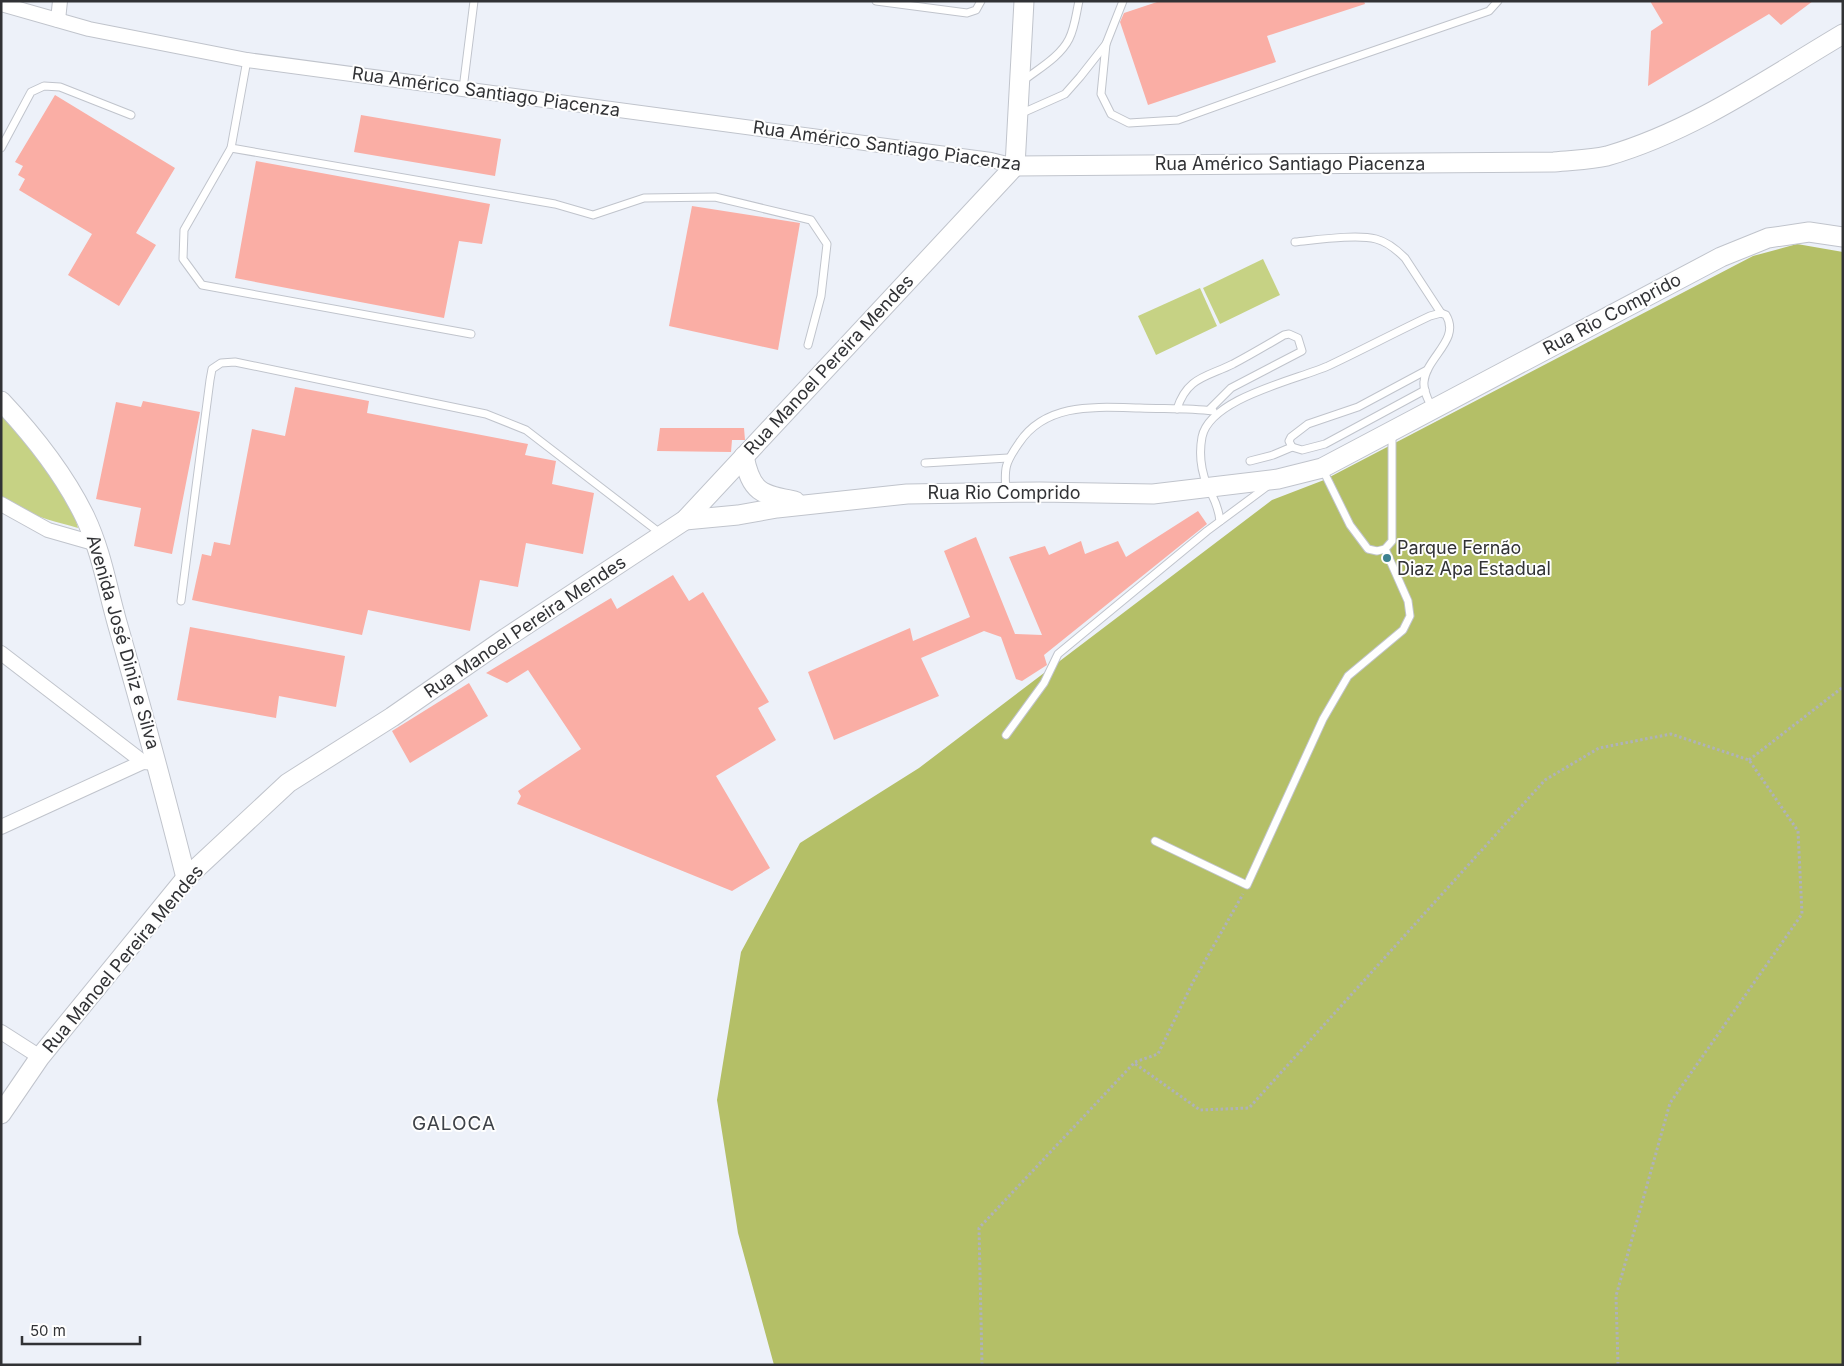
<svg xmlns="http://www.w3.org/2000/svg" width="1844" height="1366" viewBox="0 0 1844 1366" font-family="Inter,sans-serif">
	<style>
		.green { fill: #c6d284 }
		.forest { fill: #b4bf67 }
		.building { fill: #faaea5 }
		.lines { fill: none; stroke-linecap: round; stroke-linejoin: round }
		.lane-casing { stroke: #c0c4cc; stroke-width: 9 }
		.street-casing { stroke: #c0c4cc; stroke-width: 16 }
		.secondary-casing { stroke: #c0c4cc; stroke-width: 21 }
		.path { stroke: #afb2b9; stroke-width: 3; stroke-dasharray: 2.5 2.5; stroke-linecap: butt }
		.lane { stroke: #fff; stroke-width: 7 }
		.street { stroke: #fff; stroke-width: 14 }
		.secondary { stroke: #fff; stroke-width: 19 }
		.poi-dot { fill: #3d8190; stroke: #fefefe; stroke-width: 2 }
		.labels { text-anchor: middle; stroke-width: 4; stroke-linejoin: round; paint-order: stroke }
		.street-label { font-size: 18px; fill: #313235; stroke: #fefefe }
		.poi-label { font-size: 18px; fill: #313235; stroke: #fefefe; text-anchor: start }
		.neighbourhood-label { font-size: 19px; letter-spacing: 1px; fill: #3e4248; stroke: #fefefe }
	</style>
	<rect width="100%" height="100%" fill="#edf1f9"/>
	<g class="green">
		<polygon points="1263,259 1280,295 1220,324 1203,288"/>
		<polygon points="1200,288 1217,326 1156,355 1138,316"/>
		<path d="M 1,412 C 32,447 66,481 78,528 C 51,520 22,515 1,495 Z"/>
	</g>
	<polygon class="forest" points="1797,244 1843,252 1843,1365 774,1365 738,1233 717,1100 741,952 800,843 919,768 1272,500 1324,480 1753,256"/>
	<g class="building">
		<polygon points="1160,1 1364,1 1365,4 1267,36 1276,62 1148,105 1120,22 1124,13"/>
		<polygon points="1650,1 1813,1 1781,25 1769,14 1648,86 1651,31 1663,23"/>
		<polygon points="55,95 175,168 136,233 156,245 119,306 68,275 92,234 19,190 25,179 18,175 23,166 15,162"/>
		<polygon points="361,115 501,139 495,176 354,152"/>
		<polygon points="256,161 490,204 482,244 459,241 444,318 235,278"/>
		<polygon points="692,206 800,223 778,350 669,326"/>
		<polygon points="295,387 369,401 367,413 528,444 525,455 556,461 552,484 594,493 583,554 526,543 518,587 480,580 470,631 368,610 362,635 192,600 202,554 211,556 214,542 230,545 252,429 285,436"/>
		<polygon points="143,401 200,412 172,554 134,546 141,508 96,499 116,402 141,407"/>
		<polygon points="660,428 744,428 745,440 732,440 731,452 657,451"/>
		<polygon points="1198,511 1207,524 1044,655 1047,665 1022,681 1016,679 1001,637 984,631 921,658 939,696 834,740 808,672 910,628 913,641 970,617 944,551 976,537 1015,634 1042,635 1009,557 1045,546 1049,555 1081,541 1085,554 1118,541 1126,557"/>
		<polygon points="673,575 689,601 703,592 769,702 758,708 776,740 716,776 770,868 732,891 517,804 521,796 518,791 581,749 528,670 507,683 486,673 611,598 617,609"/>
		<polygon points="190,627 345,656 336,707 279,696 276,718 177,700"/>
		<polygon points="469,683 488,716 410,763 392,731"/>
	</g>
	<g class="lines">
		<g class="lane-casing">
			<g id="lane">
				<polyline points="876,1 967,13 976,10 981,1"/>
				<polyline points="1106,44 1101,94 1111,114 1129,123 1178,120 1309,73 1489,11 1498,1"/>
				<polyline points="247,60 231,148 184,230 183,259 202,285 471,334"/>
				<path d="M 1023,81 C 1038,69 1060,57 1069,39 C 1075,27 1076,14 1079,1"/>
				<polyline points="463,89 474,1"/>
				<polyline points="1020,114 1065,94 1080,77 1106,44 1123,1"/>
				<polyline points="1,148 31,92 44,86 60,87 131,115"/>
				<polyline points="231,148 555,204 593,215 644,198 715,197 811,220 827,244 821,296 808,345"/>
				<path d="M 1295,242 C 1316,240 1356,234 1376,239 C 1388,242 1397,250 1405,258 L 1441,313"/>
				<path d="M 1177,409 C 1187,377 1207,377 1233,364 C 1250,355 1267,345 1284,335 L 1289,334 L 1298,338 L 1302,351 L 1231,388 L 1209,410"/>
				<polyline points="1292,447 1302,450 1325,444 1425,390"/>
				<polyline points="1250,461 1273,455 1292,447 1289,441 1291,437 1308,424 1358,407 1427,370"/>
				<polyline points="925,463 1008,458"/>
				<polyline points="1322,468 1350,525 1368,549 1377,551 1385,549 1392,541 1392,434"/>
				<path d="M 1006,492 C 1004,468 1005,463 1019,443 C 1046,402 1097,407 1140,408 C 1164,409 1189,408 1213,411"/>
				<path d="M 1220,521 C 1219,512 1216,503 1212,495 C 1210,492 1208,489 1207,485 C 1201,470 1199,453 1202,437 C 1210,398 1296,380 1328,366 C 1362,350 1396,332 1430,316 L 1441,313 L 1446,315 C 1461,340 1426,357 1424,382 C 1423,391 1428,399 1432,408"/>
				<polyline points="181,601 210,380 212,369 221,363 235,362 486,414 526,430 660,533"/>
				<polyline points="1006,735 1044,683 1058,654 1207,531 1269,485"/>
				<polyline points="1155,841 1247,885 1323,719 1348,676 1403,630 1410,616 1408,601 1385,549"/>
			</g>
		</g>
		<g class="street-casing">
			<g id="street">
				<polyline points="1,4 89,29 247,60 991,160 1015,166"/>
				<polyline points="58,20 60,1"/>
				<polyline points="1,504 48,530 90,542 98,547"/>
				<polyline points="1,653 143,762 157,763"/>
				<polyline points="1,827 143,762"/>
				<polyline points="1,1032 40,1057"/>
			</g>
		</g>
		<g class="secondary-casing">
			<g id="secondary">
				<path d="M 1015,166 L 1554,162 C 1572,160 1590,160 1607,156 C 1693,131 1767,79 1843,34"/>
				<polyline points="1015,166 1024,1"/>
				<path d="M 1,401 C 34,436 64,474 85,517 C 102,553 107,588 118,626 C 142,710 165,794 186,878"/>
				<path d="M 744,456 C 751,492 761,495 795,501"/>
				<polyline points="685,520 738,515 777,508 907,494 1040,492 1153,494 1278,479 1322,468 1721,257 1768,238 1809,232 1843,237"/>
				<polyline points="1,1114 40,1057 186,878 288,783 392,717 506,638 685,520 1015,166"/>
			</g>
		</g>
		<g class="path">
			<polyline points="1749,760 1843,687"/>
			<polyline points="1135,1062 1158,1054 1193,982 1243,894"/>
			<polyline points="982,1365 979,1228 1134,1063 1200,1110 1249,1108 1545,780 1599,748 1671,734 1749,760 1798,831 1802,914 1670,1103 1616,1296 1618,1365"/>
		</g>
		<use href="#lane" class="lane"/>
		<use href="#street" class="street"/>
		<use href="#secondary" class="secondary"/>
	</g>
	<circle class="poi-dot" cx="1387" cy="558" r="5"/>
	<g class="labels">
		<g class="street-label">
			<text transform="translate(486 92) rotate(8)" y="6">Rua Américo Santiago Piacenza</text>
			<text transform="translate(887 146) rotate(8)" y="6">Rua Américo Santiago Piacenza</text>
			<text x="1290" y="170">Rua Américo Santiago Piacenza</text>
			<text transform="translate(1612 314) rotate(-28)" y="6">Rua Rio Comprido</text>
			<text transform="translate(829 365) rotate(-47)" y="6">Rua Manoel Pereira Mendes</text>
			<text x="1004" y="499">Rua Rio Comprido</text>
			<text transform="translate(525 627) rotate(-34)" y="6">Rua Manoel Pereira Mendes</text>
			<text transform="translate(123 642) rotate(74)" y="6">Avenida José Diniz e Silva</text>
			<text transform="translate(123 959) rotate(-50)" y="6">Rua Manoel Pereira Mendes</text>
		</g>
		<g class="poi-label">
			<text x="1397" y="554">Parque Fernão<tspan x="1397" dy="21">Diaz Apa Estadual</tspan></text>
		</g>
		<g class="neighbourhood-label">
			<text x="454" y="1130">GALOCA</text>
		</g>
	</g>
	<rect width="1844" height="1366" fill="none" stroke="#313235" stroke-width="5"/>
	<path d="M22 1336v8h118v-8" fill="none" stroke="#313235" stroke-width="2.5"/>
	<text x="30" y="1336" font-size="15" fill="#313235" stroke="#fefefe" stroke-width="4" paint-order="stroke">50 m</text>
</svg>
